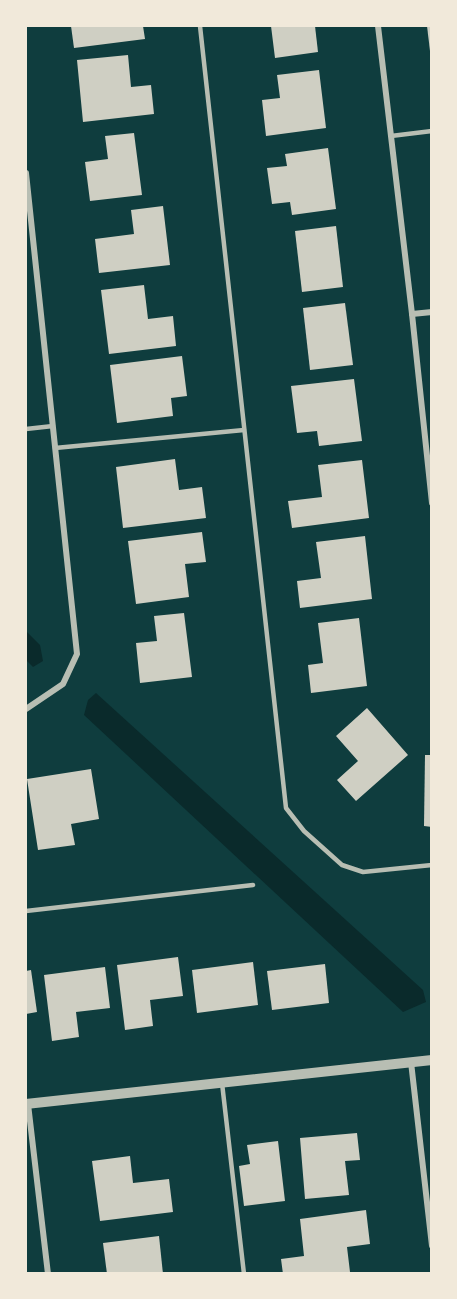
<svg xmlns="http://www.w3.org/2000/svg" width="457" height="1299" viewBox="0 0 457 1299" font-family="Arial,sans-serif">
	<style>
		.water { fill: #0a2a2b }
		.building { fill: #cfcfc3 }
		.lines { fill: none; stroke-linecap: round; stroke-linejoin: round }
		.service { stroke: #b8beb3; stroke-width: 4.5 }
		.minor { stroke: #b8beb3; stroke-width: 6 }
		.tertiary { stroke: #b8beb3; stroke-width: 10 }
	</style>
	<rect width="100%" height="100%" fill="#0f3d3e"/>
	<g class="water">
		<polygon points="26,631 40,645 43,661 33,667 26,660"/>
		<polygon points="96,693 423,990 426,1002 403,1012 84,715 88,700"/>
	</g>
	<g class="building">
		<polygon points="71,26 143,26 145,39 74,48"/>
		<polygon points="271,26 315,26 318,52 275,58"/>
		<polygon points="427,26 432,26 432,51 430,51"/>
		<polygon points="128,55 131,87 151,85 154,114 83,122 77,60"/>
		<polygon points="319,70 326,128 266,136 262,100 280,98 277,75"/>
		<polygon points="134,133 142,195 90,201 85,162 108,159 105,136"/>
		<polygon points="328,148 336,209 292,215 290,202 272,204 267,168 287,166 285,154"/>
		<polygon points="163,206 170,265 99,273 95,239 134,234 131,210"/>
		<polygon points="336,226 343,287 302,292 295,231"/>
		<polygon points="144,285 148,319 173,316 176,346 109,354 101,290"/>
		<polygon points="345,303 353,365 310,370 303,308"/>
		<polygon points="182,356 187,396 171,398 173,416 117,423 110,365"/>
		<polygon points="354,379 362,441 319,446 317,431 297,433 291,386"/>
		<polygon points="175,459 179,490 202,487 206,518 123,528 116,467"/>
		<polygon points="362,460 369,518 292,528 288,501 322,497 318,465"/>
		<polygon points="202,532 206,562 185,564 189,597 136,604 128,541"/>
		<polygon points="365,536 372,599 300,608 297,581 321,578 316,542"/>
		<polygon points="184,613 192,677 140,683 136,643 157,641 154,616"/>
		<polygon points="359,618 367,686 311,693 308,665 323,663 318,623"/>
		<polygon points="367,708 408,755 356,801 337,780 358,761 336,736"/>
		<polygon points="425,755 432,755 432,827 424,826"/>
		<polygon points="91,769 99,819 71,824 75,845 38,850 27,779"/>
		<polygon points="178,957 183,996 150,1000 153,1026 125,1030 117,965"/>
		<polygon points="253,962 258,1005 197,1013 192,970"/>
		<polygon points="325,964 329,1003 272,1010 267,971"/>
		<polygon points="105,967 110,1008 76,1012 79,1037 52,1041 44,975"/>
		<polygon points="31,970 37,1012 26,1014 26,971"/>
		<polygon points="357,1133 360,1160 345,1161 349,1195 305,1199 300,1138"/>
		<polygon points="278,1141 285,1201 244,1206 239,1166 250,1164 247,1145"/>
		<polygon points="130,1156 133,1183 169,1179 173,1212 100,1221 92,1161"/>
		<polygon points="366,1210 370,1244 347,1247 350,1272 337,1274 283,1274 281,1259 304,1256 300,1219"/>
		<polygon points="159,1236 163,1274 107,1274 103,1243"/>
	</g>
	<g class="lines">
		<g class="service">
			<polyline points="200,26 286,808 304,831 342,865 363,872 432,865"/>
			<polyline points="391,136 432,131"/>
			<polyline points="26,429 53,426"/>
			<polyline points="55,448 244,430"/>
			<polyline points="26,911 253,885"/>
			<polyline points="222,1083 244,1274"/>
		</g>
		<g class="minor">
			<polyline points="378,26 412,314 432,503"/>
			<polyline points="26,173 77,654 63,684 26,709"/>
			<polyline points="412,314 432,312"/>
			<polyline points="411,1062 432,1246"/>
			<polyline points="28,1104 48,1274"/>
		</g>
		<polyline class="tertiary" points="26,1104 432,1060"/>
	</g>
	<rect width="457" height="1299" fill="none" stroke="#f1e9da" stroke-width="54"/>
</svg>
